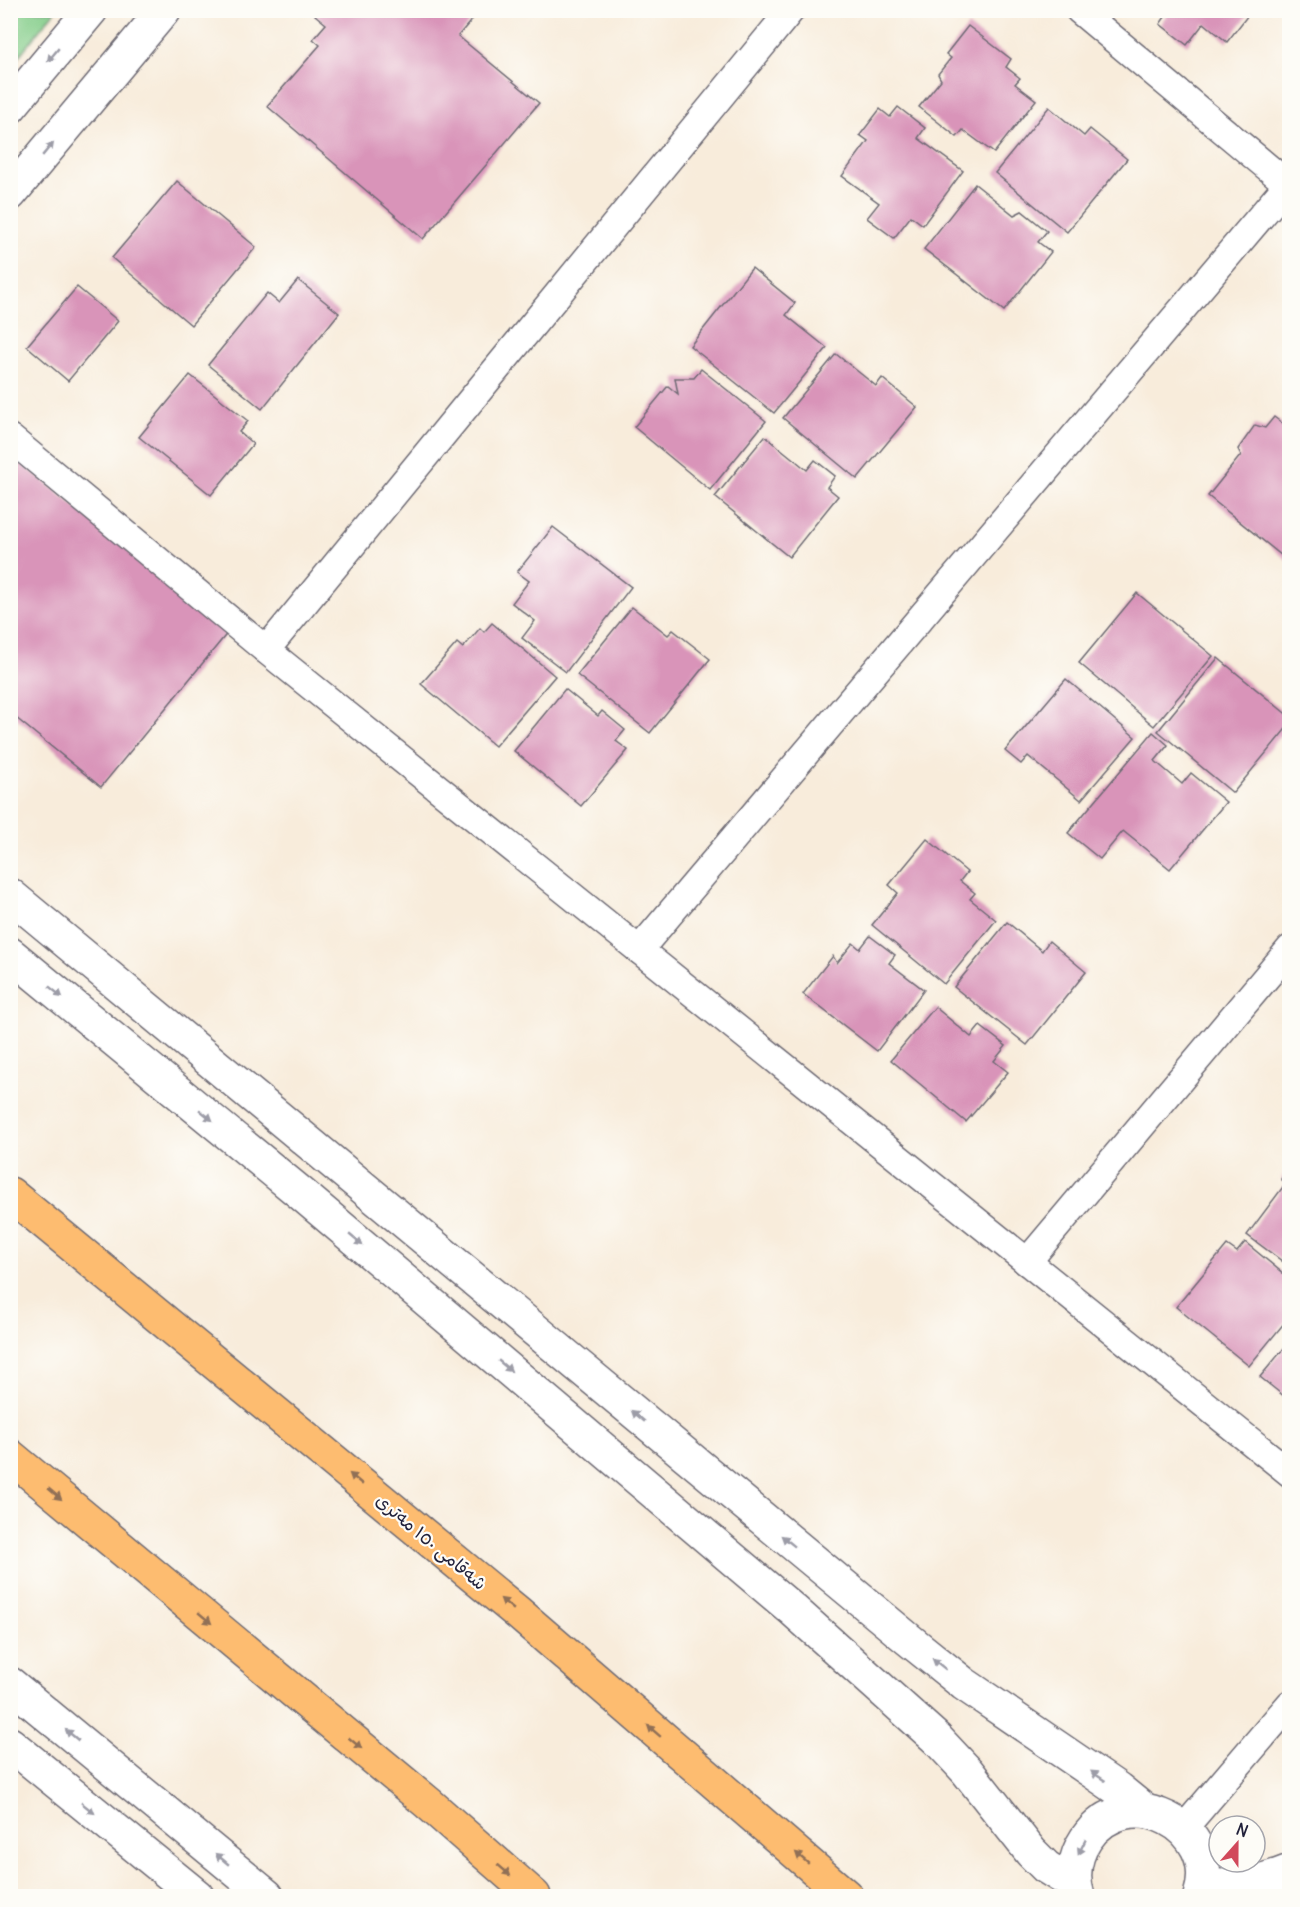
<svg xmlns="http://www.w3.org/2000/svg" width="1300" height="1907" viewBox="0 0 1300 1907" font-family="Delius,'Playpen Sans Arabic',sans-serif">
	<style>
		.green { fill: #84cd8a; stroke: #537862; stroke-width: 1.5 }
		.building { fill: #d994b9 }
		.lines { fill: none; stroke-linecap: round; stroke-linejoin: round }
		.minor-casing { stroke: #6d6973; stroke-width: 30 }
		.tertiary-casing { stroke: #6d6973; stroke-width: 36 }
		.motorway-casing { stroke: #6d6973; stroke-width: 36 }
		.minor { stroke: #fff; stroke-width: 27 }
		.tertiary { stroke: #fff; stroke-width: 33 }
		.motorway { stroke: #fdbc70; stroke-width: 33 }
		.oneway { fill: #9c9ca7 }
		.oneway2 { fill: #906f56 }
		.labels { text-anchor: middle; stroke-width: 4.5; stroke-linejoin: round; paint-order: stroke }
		.street-label { font-size: 18px; fill: #22223b; stroke: #fdfcf7 }
	</style>
	<rect width="100%" height="100%" fill="#fdfcf7"/>
	<filter id="ink" filterUnits="userSpaceOnUse"><feTurbulence type="fractalNoise" baseFrequency=".0167" numOctaves="2"/><feDisplacementMap in="SourceGraphic" scale="12" xChannelSelector="R" yChannelSelector="G"/><feConvolveMatrix kernelMatrix="1 2 1 2 8 2 1 2 1" color-interpolation-filters="sRGB"/></filter>
	<filter id="wash" filterUnits="userSpaceOnUse"><feTurbulence type="fractalNoise" baseFrequency=".008" numOctaves="4" result="noise"/><feDisplacementMap in="SourceGraphic" scale="24" xChannelSelector="R" yChannelSelector="G"/><feGaussianBlur stdDeviation="1.35" result="paint"/><feColorMatrix in="noise" values="0 0 0 0 0 0 0 0 0 0 0 0 0 0 0 0 0 1.4 0 .05"/><feComposite in="paint" operator="in"/></filter>
	<g filter="url(#wash)">
		<rect width="100%" height="100%" fill="#f8ecdb"/>
		<polygon class="green" points="11,10 55,11 11,66 10,11"/>
		<g id="blocks">
			<g class="building">
				<polygon points="319,10 468,10 475,16 458,36 539,103 423,239 267,106 320,45 313,39 326,24 315,15"/>
				<polygon points="1170,10 1252,10 1227,42 1204,23 1187,45 1160,24"/>
				<polygon points="968,26 1011,59 1006,67 1020,78 1015,84 1036,100 994,153 963,130 957,137 919,107 941,80 938,74 951,58 946,54"/>
				<polygon points="898,107 925,128 918,138 963,171 923,225 911,216 894,238 867,218 879,203 842,176 868,141 860,135 880,109 890,117"/>
				<polygon points="1049,107 1084,136 1090,129 1127,159 1067,232 995,173"/>
				<polygon points="177,181 256,247 191,325 112,258"/>
				<polygon points="975,184 1014,215 1022,211 1047,231 1038,242 1051,252 1004,311 924,249"/>
				<polygon points="752,268 795,303 786,315 827,348 774,413 690,346"/>
				<polygon points="298,280 339,313 262,409 208,365 267,293 279,303"/>
				<polygon points="77,287 118,321 68,381 27,346"/>
				<polygon points="836,354 876,386 882,378 917,407 857,479 783,418"/>
				<polygon points="701,369 766,421 710,490 634,427 668,386 678,394 675,378 694,378"/>
				<polygon points="190,375 248,421 239,432 253,444 211,495 139,437"/>
				<polygon points="1274,417 1290,429 1290,557 1287,560 1208,496 1241,455 1238,449 1255,425 1265,428"/>
				<polygon points="765,436 807,470 815,460 835,476 827,487 838,496 789,557 715,497"/>
				<polygon points="10,454 229,631 101,787 10,713"/>
				<polygon points="553,527 631,587 566,672 522,638 535,621 512,603 529,581 517,572"/>
				<polygon points="1137,593 1213,656 1154,726 1079,663"/>
				<polygon points="632,607 668,635 673,630 710,659 650,733 577,675"/>
				<polygon points="492,623 555,676 495,746 421,684 457,643 463,648 480,628 484,632"/>
				<polygon points="1218,658 1290,717 1290,724 1233,793 1158,731"/>
				<polygon points="1066,679 1135,737 1081,800 1028,756 1021,764 1005,751"/>
				<polygon points="565,689 598,716 602,711 625,730 616,741 628,750 581,806 514,751"/>
				<polygon points="1153,732 1168,745 1155,761 1182,784 1191,773 1226,802 1170,869 1123,831 1100,859 1068,833"/>
				<polygon points="927,839 967,872 960,881 975,893 970,899 996,920 944,984 872,925 898,893 889,885"/>
				<polygon points="1007,922 1042,951 1049,941 1086,972 1027,1045 954,987"/>
				<polygon points="870,936 895,955 889,963 924,990 877,1051 803,994 833,956 837,963 853,943 860,949"/>
				<polygon points="935,1007 971,1037 980,1026 1006,1046 994,1061 1008,1072 966,1122 891,1060"/>
				<polygon points="1290,1167 1290,1267 1247,1235 1286,1183 1281,1179"/>
				<polygon points="1245,1242 1290,1279 1290,1288 1287,1292 1290,1294 1290,1316 1249,1366 1176,1307 1227,1245 1237,1252"/>
				<polygon points="1290,1341 1290,1401 1260,1377"/>
			</g>
		</g>
	</g>
	<g filter="url(#ink)">
		<use href="#blocks" fill-opacity="0" stroke="#6d6973" stroke-width="1.5"/>
		<g class="lines">
			<g class="minor-casing">
				<g id="minor">
					<polyline points="1079,10 1290,186"/>
					<polyline points="10,438 266,650 1290,1473"/>
					<polyline points="266,650 791,10"/>
					<polyline points="639,950 1290,182"/>
					<polyline points="1027,1262 1290,949"/>
					<polyline points="1184,1828 1290,1704"/>
				</g>
			</g>
			<g class="tertiary-casing">
				<g id="tertiary">
					<polyline points="10,107 91,10"/>
					<polyline points="10,194 164,10"/>
					<polyline points="10,895 908,1639 964,1684 1118,1789 1145,1811"/>
					<polyline points="10,954 298,1191 793,1610 937,1739 967,1771 1031,1852 1046,1867 1075,1885"/>
					<polyline points="10,1684 267,1896"/>
					<polyline points="10,1744 197,1896"/>
					<path d="M 1203,1887 C 1234,1886 1261,1883 1290,1871"/>
					<path d="M 1078,1896 C 1072,1877 1074,1857 1086,1839 C 1127,1778 1223,1826 1200,1896"/>
				</g>
			</g>
			<g class="motorway-casing">
				<g id="motorway">
					<polyline points="10,1194 517,1612 846,1896"/>
					<polyline points="10,1456 428,1803 534,1896"/>
				</g>
			</g>
			<use href="#minor" class="minor"/>
			<use href="#tertiary" class="tertiary"/>
			<use href="#motorway" class="motorway"/>
		</g>
		<defs><path id="oneway-solid" d="M-6-.8H1V-3.2L6.5 0L1 3.2V.8H-6Z" transform="scale(1.5)"/></defs>
		<g class="oneway">
			<use href="#oneway-solid" transform="translate(53 55) rotate(130)"/>
			<use href="#oneway-solid" transform="translate(48 149) rotate(-50)"/>
			<use href="#oneway-solid" transform="translate(56 992) rotate(39)"/>
			<use href="#oneway-solid" transform="translate(206 1115) rotate(39)"/>
			<use href="#oneway-solid" transform="translate(356 1240) rotate(40)"/>
			<use href="#oneway-solid" transform="translate(505 1366) rotate(40)"/>
			<use href="#oneway-solid" transform="translate(638 1416) rotate(-140)"/>
			<use href="#oneway-solid" transform="translate(788 1541) rotate(-141)"/>
			<use href="#oneway-solid" transform="translate(939 1664) rotate(-141)"/>
			<use href="#oneway-solid" transform="translate(72 1735) rotate(-140)"/>
			<use href="#oneway-solid" transform="translate(1098 1776) rotate(-146)"/>
			<use href="#oneway-solid" transform="translate(88 1808) rotate(39)"/>
			<use href="#oneway-solid" transform="translate(1082 1847) rotate(116)"/>
			<use href="#oneway-solid" transform="translate(222 1859) rotate(-140)"/>
		</g>
		<g class="oneway2">
			<use href="#oneway-solid" transform="translate(356 1479) rotate(-140)"/>
			<use href="#oneway-solid" transform="translate(55 1494) rotate(40)"/>
			<use href="#oneway-solid" transform="translate(507 1604) rotate(-140)"/>
			<use href="#oneway-solid" transform="translate(205 1618) rotate(40)"/>
			<use href="#oneway-solid" transform="translate(654 1731) rotate(-139)"/>
			<use href="#oneway-solid" transform="translate(355 1743) rotate(40)"/>
			<use href="#oneway-solid" transform="translate(802 1858) rotate(-139)"/>
			<use href="#oneway-solid" transform="translate(504 1870) rotate(41)"/>
		</g>
	</g>
	<g class="labels">
		<g class="street-label">
			<text transform="translate(431 1542) rotate(40)" y="6">شەقامی ١٥٠ مەتری</text>
		</g>
	</g>
	<rect width="1300" height="1907" fill="none" stroke="#fdfcf7" stroke-width="36"/>
	<g transform="translate(1237 1844) rotate(21)"><circle r="28" fill="#fdfcf7" stroke="#a5a5ac" stroke-width="1.5"/>
	<path d="M0-4.5L10 22L0 15L-10 22Z" fill="#d1495b"/>
	<text y="-9" font-size="16" font-weight="bold" text-anchor="middle" fill="#22223b">N</text>
	</g>
</svg>
